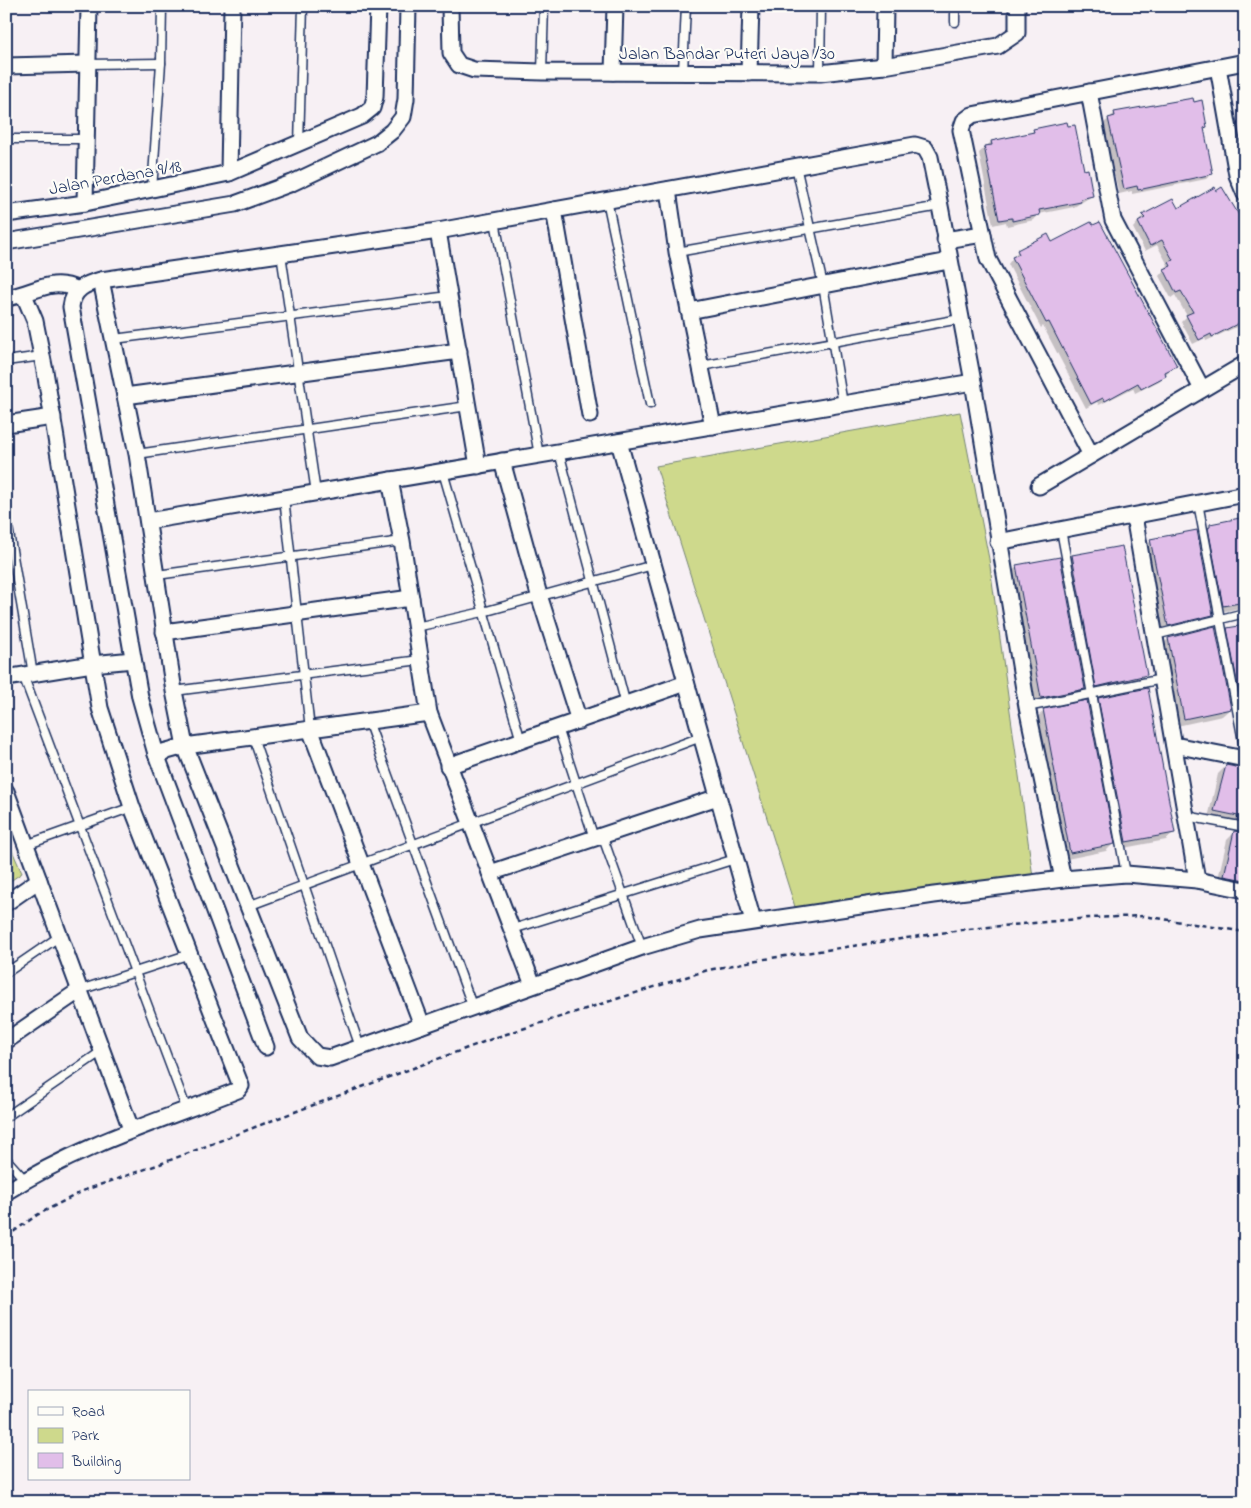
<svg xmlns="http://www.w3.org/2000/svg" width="1251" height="1508" viewBox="0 0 1251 1508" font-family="'Indie Flower',sans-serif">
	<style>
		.green { fill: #ced98c; stroke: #748475 }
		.shadow { fill: #0003 }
		.building { fill: #e1bee9; stroke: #1b2f5e }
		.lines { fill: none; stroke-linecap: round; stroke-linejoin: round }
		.service-casing { stroke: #1b2f5e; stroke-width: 11 }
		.minor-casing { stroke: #1b2f5e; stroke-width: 19 }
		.path { stroke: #1b2f5e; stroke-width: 2.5; stroke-dasharray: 5 4; stroke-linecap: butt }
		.service { stroke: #fdfcf7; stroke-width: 8 }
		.minor { stroke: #fdfcf7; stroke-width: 15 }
		.labels { text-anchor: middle; stroke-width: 4.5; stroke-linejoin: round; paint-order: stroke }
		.street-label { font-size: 18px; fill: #1b2f5e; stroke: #fdfcf7 }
	</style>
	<rect width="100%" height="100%" fill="#f7f0f4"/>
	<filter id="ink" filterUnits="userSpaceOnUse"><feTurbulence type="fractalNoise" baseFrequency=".02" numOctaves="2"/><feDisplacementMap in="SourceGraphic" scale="10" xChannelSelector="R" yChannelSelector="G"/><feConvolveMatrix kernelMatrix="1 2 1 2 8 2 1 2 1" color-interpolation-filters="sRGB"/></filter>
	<g filter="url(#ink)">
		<g class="green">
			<polygon points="960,412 989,559 1033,877 796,910 656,466"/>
			<polygon points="6,837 22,873 6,884"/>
		</g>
		<g class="shadow">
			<polygon points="1245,84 1245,117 1240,95 1244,91"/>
			<polygon points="1115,113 1205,127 1203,129 1212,174 1206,179 1132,194 1132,191 1119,194 1103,124"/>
			<polygon points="1034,130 1083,171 1092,196 1074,207 1039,214 1034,220 1007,226 1006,222 993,225 979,153 991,142 1029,135"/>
			<polygon points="1215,193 1245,229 1245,323 1206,341 1205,338 1193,344 1181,322 1187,316 1175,295 1171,298 1159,276 1168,265 1157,245 1145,251 1133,228 1143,216 1178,210"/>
			<polygon points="1051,243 1175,366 1159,381 1135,393 1133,388 1099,405 1097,402 1086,408 1043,326 1041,328 1008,264 1018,251"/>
			<polygon points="1245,518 1245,607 1216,613 1203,533 1210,525"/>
			<polygon points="1151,541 1212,615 1204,622 1161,633 1143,548"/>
			<polygon points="1121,547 1144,675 1137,683 1089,694 1065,564 1072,557"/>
			<polygon points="1017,567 1084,689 1076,696 1034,705 1009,574"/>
			<polygon points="1245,626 1245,730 1220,637 1228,629"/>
			<polygon points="1168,639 1230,709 1222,716 1177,726 1161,646"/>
			<polygon points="1099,699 1174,832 1166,840 1118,849 1092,707"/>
			<polygon points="1044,711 1113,844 1106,851 1062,860 1036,718"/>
			<polygon points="1226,766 1245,770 1245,889 1217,883 1227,840 1235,832 1242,833 1241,830 1208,818 1218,774"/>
		</g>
		<g class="building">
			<polygon points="1193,98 1194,102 1202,100 1207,127 1204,128 1213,174 1138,190 1137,186 1124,189 1108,118 1115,116 1114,112"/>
			<polygon points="1067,122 1068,126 1075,125 1084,170 1088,169 1093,196 1080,199 1081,202 1039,210 1040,215 1012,221 1012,218 999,220 984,146 992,145 991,141 1034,132 1033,129"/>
			<polygon points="1215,187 1216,191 1222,187 1245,225 1245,320 1212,337 1211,334 1199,340 1186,315 1193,312 1181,291 1176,293 1164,269 1171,266 1169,262 1173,260 1162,240 1150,246 1138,222 1145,218 1142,215 1173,199 1178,208"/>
			<polygon points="1091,222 1093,225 1100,222 1177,366 1165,372 1166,376 1141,389 1138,383 1105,401 1103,398 1091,404 1049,322 1046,323 1012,257 1019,254 1017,250 1048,234 1052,242"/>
			<polygon points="1245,517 1245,602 1223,606 1208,528 1210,527 1210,524"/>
			<polygon points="1197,530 1213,615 1168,626 1150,539"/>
			<polygon points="1122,546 1147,675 1096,687 1072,555"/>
			<polygon points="1060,557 1085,689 1041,698 1016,565"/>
			<polygon points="1245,625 1245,706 1242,707 1227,628"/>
			<polygon points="1215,626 1231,709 1184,719 1168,638"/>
			<polygon points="1148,688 1175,833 1126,842 1098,698"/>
			<polygon points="1087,700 1115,844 1070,853 1043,709"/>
			<polygon points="1226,765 1245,769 1245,821 1237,820 1238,816 1214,811"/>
			<polygon points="1234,831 1245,833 1245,880 1224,876"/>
		</g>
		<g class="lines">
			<g class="service-casing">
				<g id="service">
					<polyline points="955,22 955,6"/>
					<polyline points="88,64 161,63"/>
					<polyline points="542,72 544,6"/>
					<polyline points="683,72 686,6"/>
					<polyline points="820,73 821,6"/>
					<polyline points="6,139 86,139"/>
					<polyline points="299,144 303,6"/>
					<polyline points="796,166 823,285 843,404"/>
					<polyline points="152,190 161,63 162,6"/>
					<polyline points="607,200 650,404"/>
					<polyline points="495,221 539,455"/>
					<polyline points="677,252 940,206"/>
					<polyline points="281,254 316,493"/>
					<polyline points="114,339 449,296"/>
					<polyline points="6,361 42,356"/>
					<polyline points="701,366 960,319"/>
					<polyline points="559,452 626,705"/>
					<polyline points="137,454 468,406"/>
					<polyline points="443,472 521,741"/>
					<polyline points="284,498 310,729"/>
					<polyline points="1198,503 1245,752"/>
					<polyline points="6,515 33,674"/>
					<polyline points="1061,530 1126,874"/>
					<polyline points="157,575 402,541"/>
					<polyline points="416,627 483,612 653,565"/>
					<polyline points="1155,635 1245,613"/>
					<polyline points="23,675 187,1110"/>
					<polyline points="174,691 420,660"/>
					<polyline points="1027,707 1162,679"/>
					<polyline points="368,721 473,1008"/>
					<polyline points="558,728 594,838"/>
					<polyline points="253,737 360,1047"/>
					<polyline points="1186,816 1245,827"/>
					<polyline points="602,835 642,947"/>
					<polyline points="26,845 132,807"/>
					<polyline points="248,906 701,737"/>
					<polyline points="513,929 735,859"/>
					<polyline points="6,973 60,936"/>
					<polyline points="80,990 190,954"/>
					<polyline points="6,1117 102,1051"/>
					<polyline points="6,1159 25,1180"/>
				</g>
			</g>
			<g class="minor-casing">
				<g id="minor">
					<polyline points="450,6 451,53 459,65 474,70 542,72 820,73 884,66 998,46 1017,33 1017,6"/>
					<polyline points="6,66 88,64"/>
					<polyline points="884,66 885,6"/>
					<polyline points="1218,67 1237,175 1245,194"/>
					<polyline points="613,72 615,6"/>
					<polyline points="749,73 751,6"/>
					<polyline points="1089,92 1113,220 1202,389"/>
					<polyline points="229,173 232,6"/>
					<polyline points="668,190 677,252 713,426"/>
					<polyline points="85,203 89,6"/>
					<polyline points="554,210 590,415"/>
					<polyline points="6,214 85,203 229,173 362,116 372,108 375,97 378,6"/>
					<polyline points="438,231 478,466"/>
					<polyline points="945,240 983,234"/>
					<polyline points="6,242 235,204 292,183 377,143 392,131 403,117 406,99 408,6"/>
					<polyline points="101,280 137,454 174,691 185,746 300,1038 317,1056 330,1058 642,947 700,930 934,895 1063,879 1126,874 1197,880 1245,890"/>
					<path d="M 6,298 C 34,294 51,276 78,290"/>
					<polyline points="689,311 949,261"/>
					<polyline points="125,396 459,351"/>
					<polyline points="6,424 53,417"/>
					<polyline points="619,442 753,921"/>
					<polyline points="1091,455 988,259 961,130 964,121 972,115 1245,62"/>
					<polyline points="502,461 539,595 579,721"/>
					<polyline points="390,480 402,541 429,713 533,985"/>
					<polyline points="1039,486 1245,364"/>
					<polyline points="1134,516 1197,880"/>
					<polyline points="148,521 973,382"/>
					<polyline points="998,542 1245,494"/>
					<polyline points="164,632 411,598"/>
					<polyline points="6,678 92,664 133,660"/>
					<polyline points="310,729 422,1025"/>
					<polyline points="1174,745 1245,759"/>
					<polyline points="156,754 185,746 429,713"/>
					<polyline points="448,766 686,683"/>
					<polyline points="6,791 131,1129"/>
					<polyline points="490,873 718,797"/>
					<polyline points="6,903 39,880"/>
					<polyline points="6,1041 80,990"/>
					<path d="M 266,1047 L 156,754 L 140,697 L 71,307 C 73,289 85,284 101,280 L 438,231 L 915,145 L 925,148 L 930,157 L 940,206 L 973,382 L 1027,707 L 1063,879"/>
					<path d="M 6,1192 C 78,1146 159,1121 238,1090 L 241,1086 L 132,807 L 100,708 L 45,371 L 35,321 L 24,295"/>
				</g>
			</g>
			<polyline class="path" points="6,1237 37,1215 85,1190 160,1164 281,1117 497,1037 708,970 758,960 968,929 1089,918 1144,916 1245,932"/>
			<use href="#service" class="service"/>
			<use href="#minor" class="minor"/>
		</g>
	</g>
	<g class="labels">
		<g class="street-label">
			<text x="727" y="59">Jalan Bandar Puteri Jaya /30</text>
			<text transform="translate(115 177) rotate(-10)" y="6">Jalan Perdana 9/18</text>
		</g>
	</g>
	<rect width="1251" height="1508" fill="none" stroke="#fdfcf7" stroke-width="25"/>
	<rect x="12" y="12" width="1226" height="1483" fill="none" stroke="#1b2f5e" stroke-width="2" filter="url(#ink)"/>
	<rect x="28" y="1390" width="162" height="90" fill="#fdfcf7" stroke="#a3aaba"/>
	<rect x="38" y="1407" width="25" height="8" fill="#fdfcf7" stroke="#a3aaba"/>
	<text x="72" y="1416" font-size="15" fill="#1b2f5e">Road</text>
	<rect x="38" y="1428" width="25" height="15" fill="#ced98c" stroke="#a3aaba"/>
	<text x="72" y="1440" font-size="15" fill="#1b2f5e">Park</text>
	<rect x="38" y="1453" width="25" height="15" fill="#e1bee9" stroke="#a3aaba"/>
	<text x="72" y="1466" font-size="15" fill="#1b2f5e">Building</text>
</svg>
